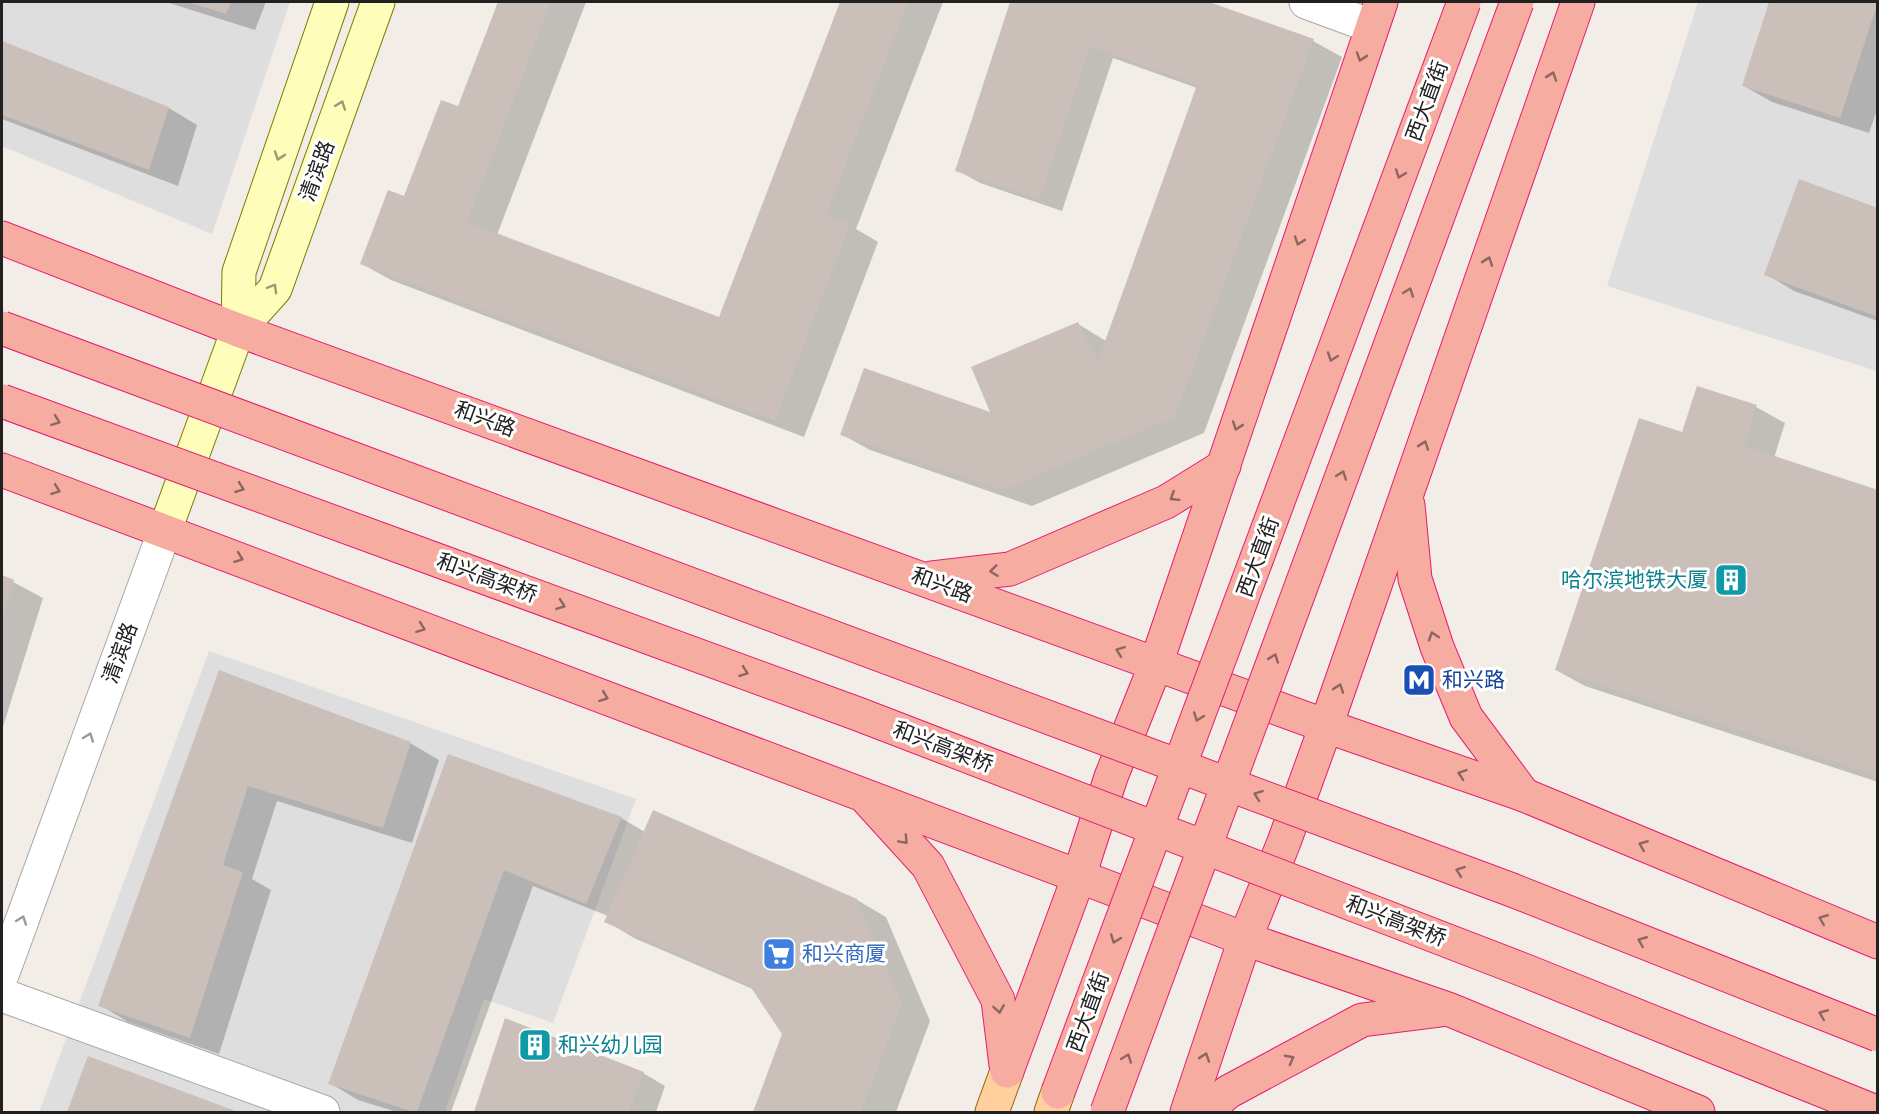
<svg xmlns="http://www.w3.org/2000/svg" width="1879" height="1114" viewBox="0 0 1879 1114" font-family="Arial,'Noto Sans SC',sans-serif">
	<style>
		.residential { fill: #dfdede }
		.shadow { fill: #0003 }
		.building { fill: #cabfb9 }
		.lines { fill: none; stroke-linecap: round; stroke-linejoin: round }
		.minor-casing { stroke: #a8a8a8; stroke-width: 35 }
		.tertiary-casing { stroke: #a8a8a8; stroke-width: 35 }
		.secondary-casing { stroke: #797f00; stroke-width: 35 }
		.primary-casing { stroke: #9d5f00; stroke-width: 35 }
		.trunk-casing { stroke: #e71d6f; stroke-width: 35 }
		.minor { stroke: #fff; stroke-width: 33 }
		.tertiary { stroke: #fff; stroke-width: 33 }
		.secondary { stroke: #fefdb9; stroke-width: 33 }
		.primary { stroke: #ffcf9e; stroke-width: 33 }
		.trunk { stroke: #f6aca0; stroke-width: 33 }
		.trunk-bridge-casing { stroke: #e71d6f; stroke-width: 35; stroke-linecap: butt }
		.trunk-bridge { stroke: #f6aca0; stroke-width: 33 }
		.oneway { stroke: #8c6660 }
		.oneway2 { stroke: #9b9a75 }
		.oneway3 { stroke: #9b9b9b }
		.labels { text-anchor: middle; stroke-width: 6; stroke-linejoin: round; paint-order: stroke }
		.street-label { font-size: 21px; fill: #212121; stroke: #fff }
		.culture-label { font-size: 21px; fill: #0d838f; stroke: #fff; text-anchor: end }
		.transit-label { font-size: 21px; fill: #164399; stroke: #fff; text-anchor: start }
		.shop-label { font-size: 21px; fill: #366cbe; stroke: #fff; text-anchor: start }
	</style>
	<rect width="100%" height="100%" fill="#f2ede7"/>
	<g class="residential">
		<polygon points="2,2 290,2 212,234 2,146"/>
		<polygon points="1698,2 1877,2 1877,371 1607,286"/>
		<polygon points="209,651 636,799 553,1023 484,999 445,1112 39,1112"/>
	</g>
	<g class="shadow">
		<polygon points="166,2 266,2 255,30"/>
		<polygon points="500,2 586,2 497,235 720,319 841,2 943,2 856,229 878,242 804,437 391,280 362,264 405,198 459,108"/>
		<polygon points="1013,2 1205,2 1313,41 1342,57 1204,433 1032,506 870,450 841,434 993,414 1078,324 1106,341 1197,88 1113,58 1062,211 980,183 957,170"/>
		<polygon points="1771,2 1878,2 1878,107 1869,133 1772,102 1744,86"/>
		<polygon points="2,43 169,108 197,125 178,186 2,119"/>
		<polygon points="1878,209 1878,321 1794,291 1766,274"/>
		<polygon points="1756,407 1785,423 1774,458 1878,492 1878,782 1585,686 1556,670 1683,434"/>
		<polygon points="2,576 43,598 2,730"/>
		<polygon points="220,672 410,743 439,760 412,843 277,801 252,879 271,890 219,1054 128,1022 100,1005"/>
		<polygon points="449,756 621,818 645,832 857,900 886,917 930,1021 896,1112 755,1112 784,1034 755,990 634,938 606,921 608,916 533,886 451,1112 397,1112 358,1100 330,1083"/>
		<polygon points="506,1020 643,1073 665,1086 656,1112 475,1112"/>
		<polygon points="89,1058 234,1112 68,1112"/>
	</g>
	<g class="building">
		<polygon points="187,2 231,2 226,14"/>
		<polygon points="498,2 551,2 467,222 719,317 840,2 908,2 826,215 850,224 775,421 360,264 388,190 404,196 441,100 458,106"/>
		<polygon points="1010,2 1209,2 1314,39 1175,417 1003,490 840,435 864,368 990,412 971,367 1078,322 1098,361 1197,85 1090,46 1040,199 955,171"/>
		<polygon points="1769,2 1878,2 1840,118 1742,86"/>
		<polygon points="2,41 169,107 149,170 2,115"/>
		<polygon points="1799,179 1878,208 1878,317 1764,275"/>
		<polygon points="1697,386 1757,405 1744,446 1878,490 1878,776 1555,670 1639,418 1682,432"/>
		<polygon points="2,575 14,580 2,620"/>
		<polygon points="219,670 411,742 383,828 248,786 223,865 243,872 190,1038 98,1006"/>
		<polygon points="448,754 622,817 586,904 504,870 417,1112 414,1112 328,1084"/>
		<polygon points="653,810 857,899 902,1004 861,1112 753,1112 782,1034 750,986 604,922"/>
		<polygon points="505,1018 644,1072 629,1112 474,1112"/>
		<polygon points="88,1056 238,1112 67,1112"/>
	</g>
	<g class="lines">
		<g class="minor-casing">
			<polyline id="minor" points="2,995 323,1112"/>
		</g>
		<g class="tertiary-casing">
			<g id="tertiary">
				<polyline points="1306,2 1371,26"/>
				<polyline points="2,975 165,530"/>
			</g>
		</g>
		<g class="secondary-casing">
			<g id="secondary">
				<polyline points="238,330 239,272 332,2"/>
				<polyline points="165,530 238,330 275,289 378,2"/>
			</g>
		</g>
		<g class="primary-casing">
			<g id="primary">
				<polyline points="992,1112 1007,1071"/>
				<polyline points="1051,1112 1058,1092"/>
			</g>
		</g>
		<g class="trunk-casing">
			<g id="trunk">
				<polyline points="2,238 238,330 1326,726 1524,795 1878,942"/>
				<polyline points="2,470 1245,939 1448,1009 1698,1112"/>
				<polyline points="1408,505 1415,579 1437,647 1466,717 1524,795"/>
				<polyline points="932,578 1010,569 1166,502 1224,466"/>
				<polyline points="868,800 928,866 998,1000 1006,1065"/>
				<polyline points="1007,1071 1079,876 1111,777 1156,664 1381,2"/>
				<polyline points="1187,1112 1245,939 1284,842 1326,726 1578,2"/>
				<polyline points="1205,1112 1228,1092 1362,1020 1441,1010"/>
			</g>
		</g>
		<use href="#minor" class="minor"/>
		<use href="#tertiary" class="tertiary"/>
		<use href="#secondary" class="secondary"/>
		<use href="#primary" class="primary"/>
		<use href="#trunk" class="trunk"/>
		<g class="trunk-bridge-casing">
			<g id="trunk-bridge">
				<polyline points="2,328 1512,890 1878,1035"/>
				<polyline points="2,401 858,714 1526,971 1876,1112"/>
				<polyline points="1058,1092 1464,2"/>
				<polyline points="1107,1112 1517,2"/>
			</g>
		</g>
		<use href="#trunk-bridge" class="trunk-bridge"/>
	</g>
	<defs><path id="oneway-chevron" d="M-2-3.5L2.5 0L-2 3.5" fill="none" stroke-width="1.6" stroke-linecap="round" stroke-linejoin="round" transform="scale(1.5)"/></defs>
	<g class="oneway">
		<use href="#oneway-chevron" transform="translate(1361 57) rotate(109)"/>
		<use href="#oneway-chevron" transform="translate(1552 76) rotate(-71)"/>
		<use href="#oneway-chevron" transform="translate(1400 174) rotate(110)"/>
		<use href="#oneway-chevron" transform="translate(1299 241) rotate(109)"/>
		<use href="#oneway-chevron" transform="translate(1488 261) rotate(-71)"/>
		<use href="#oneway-chevron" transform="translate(1409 292) rotate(-70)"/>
		<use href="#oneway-chevron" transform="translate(1332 357) rotate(110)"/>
		<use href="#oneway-chevron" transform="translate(56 421) rotate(20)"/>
		<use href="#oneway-chevron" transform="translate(1237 426) rotate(109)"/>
		<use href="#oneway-chevron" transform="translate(1424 445) rotate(-71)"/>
		<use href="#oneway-chevron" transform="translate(1342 475) rotate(-70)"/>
		<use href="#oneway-chevron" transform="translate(240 488) rotate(20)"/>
		<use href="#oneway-chevron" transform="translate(56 490) rotate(20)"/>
		<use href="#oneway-chevron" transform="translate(1174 497) rotate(148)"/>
		<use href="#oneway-chevron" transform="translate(239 558) rotate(21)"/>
		<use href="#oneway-chevron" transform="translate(994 571) rotate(173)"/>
		<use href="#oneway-chevron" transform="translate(561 605) rotate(20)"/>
		<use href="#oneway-chevron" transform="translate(421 628) rotate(21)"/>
		<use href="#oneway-chevron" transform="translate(1433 636) rotate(-108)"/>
		<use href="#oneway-chevron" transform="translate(1120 651) rotate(-160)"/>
		<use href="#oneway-chevron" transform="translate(1274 658) rotate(-70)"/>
		<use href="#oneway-chevron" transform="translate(744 672) rotate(20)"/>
		<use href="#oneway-chevron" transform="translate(1339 688) rotate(-71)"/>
		<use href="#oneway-chevron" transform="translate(604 697) rotate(21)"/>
		<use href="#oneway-chevron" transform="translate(1198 717) rotate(110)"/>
		<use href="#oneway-chevron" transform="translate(1462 774) rotate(-161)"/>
		<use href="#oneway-chevron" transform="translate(1258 795) rotate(-160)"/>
		<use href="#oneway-chevron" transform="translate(904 840) rotate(47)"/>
		<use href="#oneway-chevron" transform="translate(1643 845) rotate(-158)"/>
		<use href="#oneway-chevron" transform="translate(1460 871) rotate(-160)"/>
		<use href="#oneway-chevron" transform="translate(1823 919) rotate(-158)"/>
		<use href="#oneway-chevron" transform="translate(1115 939) rotate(110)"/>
		<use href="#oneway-chevron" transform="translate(1642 941) rotate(-158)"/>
		<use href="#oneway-chevron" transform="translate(999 1009) rotate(81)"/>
		<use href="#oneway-chevron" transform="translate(1823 1014) rotate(-158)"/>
		<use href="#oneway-chevron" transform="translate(1205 1057) rotate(-71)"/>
		<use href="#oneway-chevron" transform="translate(1127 1058) rotate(-70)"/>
		<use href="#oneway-chevron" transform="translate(1290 1059) rotate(-28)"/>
	</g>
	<g class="oneway2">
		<use href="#oneway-chevron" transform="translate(341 105) rotate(-70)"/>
		<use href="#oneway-chevron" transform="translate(279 156) rotate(109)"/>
		<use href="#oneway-chevron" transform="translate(273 288) rotate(-60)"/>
	</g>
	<g class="oneway3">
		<use href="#oneway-chevron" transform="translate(89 737) rotate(-70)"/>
		<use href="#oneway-chevron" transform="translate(22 920) rotate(-70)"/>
	</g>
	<defs>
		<g id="building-square" transform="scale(1.725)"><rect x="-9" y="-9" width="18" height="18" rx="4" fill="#0f9aa8" stroke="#fff"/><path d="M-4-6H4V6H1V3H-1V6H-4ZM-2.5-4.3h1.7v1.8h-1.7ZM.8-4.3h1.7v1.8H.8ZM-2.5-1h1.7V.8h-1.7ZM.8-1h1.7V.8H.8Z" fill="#fff"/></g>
		<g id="metro-square" transform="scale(1.725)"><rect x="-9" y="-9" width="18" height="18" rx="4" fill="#1a4fb4" stroke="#fff"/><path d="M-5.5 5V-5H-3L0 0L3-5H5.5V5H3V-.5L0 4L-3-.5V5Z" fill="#fff"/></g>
		<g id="supermarket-square" transform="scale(1.725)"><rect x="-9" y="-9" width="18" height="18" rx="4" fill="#3f7fe0" stroke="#fff"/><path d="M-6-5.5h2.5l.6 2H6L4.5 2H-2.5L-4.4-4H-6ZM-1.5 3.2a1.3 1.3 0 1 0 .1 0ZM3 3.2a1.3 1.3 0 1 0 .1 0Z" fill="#fff"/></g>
	</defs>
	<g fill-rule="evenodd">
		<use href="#building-square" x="1731" y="580"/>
		<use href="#metro-square" x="1419" y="680"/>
		<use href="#supermarket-square" x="779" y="954"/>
		<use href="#building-square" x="535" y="1045"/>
	</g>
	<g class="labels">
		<g class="street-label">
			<text transform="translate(1427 101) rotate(-70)" y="7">西大直街</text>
			<text transform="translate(317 171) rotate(-70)" y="7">清滨路</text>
			<text transform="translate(485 419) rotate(20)" y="7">和兴路</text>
			<text transform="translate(1258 557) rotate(-70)" y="7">西大直街</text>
			<text transform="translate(487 578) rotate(20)" y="7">和兴高架桥</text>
			<text transform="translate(942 585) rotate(20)" y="7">和兴路</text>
			<text transform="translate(120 653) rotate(-70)" y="7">清滨路</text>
			<text transform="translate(943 747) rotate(21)" y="7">和兴高架桥</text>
			<text transform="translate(1396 921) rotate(21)" y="7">和兴高架桥</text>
			<text transform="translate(1088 1012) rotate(-70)" y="7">西大直街</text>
		</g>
		<g class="culture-label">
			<text x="1708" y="587">哈尔滨地铁大厦</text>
			<text x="558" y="1052" text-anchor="start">和兴幼儿园</text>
		</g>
		<g class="transit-label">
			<text x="1442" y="687">和兴路</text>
		</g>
		<g class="shop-label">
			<text x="802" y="961">和兴商厦</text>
		</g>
	</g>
	<rect width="1879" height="1114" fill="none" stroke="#212121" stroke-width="6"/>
</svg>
